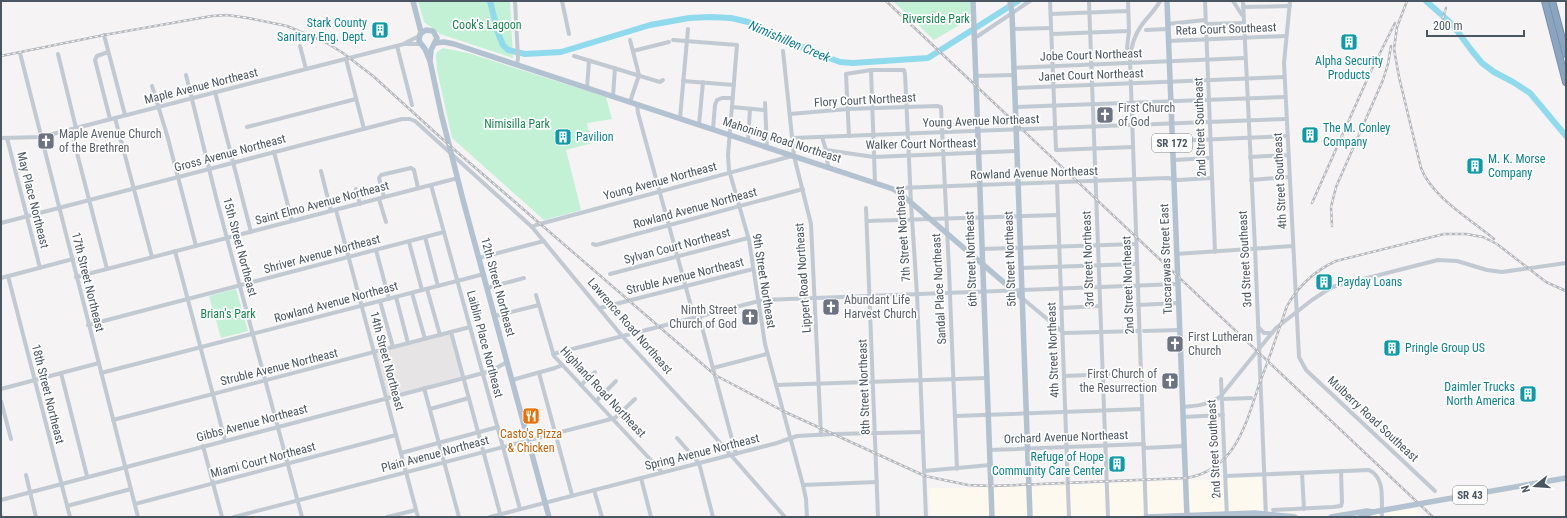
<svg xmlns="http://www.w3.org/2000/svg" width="1567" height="518" viewBox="0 0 1567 518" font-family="'Roboto Condensed',sans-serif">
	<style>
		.commercial { fill: #fdf9ef }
		.education { fill: #e6e4e5 }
		.green { fill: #c3f1d5 }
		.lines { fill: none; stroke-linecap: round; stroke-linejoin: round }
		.river { stroke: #90daee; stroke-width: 6 }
		.highway-casing { stroke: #7690ad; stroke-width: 8 }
		.minor { stroke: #c1cad2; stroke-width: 4 }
		.major { stroke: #b3c2d1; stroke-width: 5.5 }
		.highway { stroke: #8ba5c1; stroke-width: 6 }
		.rail-casing { stroke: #b5b8bd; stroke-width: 2.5 }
		.rail { stroke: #fff; stroke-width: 1; stroke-dasharray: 3; stroke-linecap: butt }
		.major-bridge { stroke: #b3c2d1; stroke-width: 5.5 }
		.labels { text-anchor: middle; stroke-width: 3.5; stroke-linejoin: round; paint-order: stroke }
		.shield { fill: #fff; stroke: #808990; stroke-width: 1 }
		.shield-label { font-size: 11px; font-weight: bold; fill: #4a5661 }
		.park-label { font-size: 12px; fill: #17864f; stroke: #fff }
		.culture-label { font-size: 12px; fill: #0d838f; stroke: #fff; text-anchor: start }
		.street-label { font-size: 12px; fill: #4a5661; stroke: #fff }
		.worship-label { font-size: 12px; fill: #5b616d; stroke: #fff; text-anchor: start }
		.food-label { font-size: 12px; fill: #c56008; stroke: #fff }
		.water-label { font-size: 13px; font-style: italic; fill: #0c7c9b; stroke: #fff }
	</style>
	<rect width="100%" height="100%" fill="#f5f3f3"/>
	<g class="commercial">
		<polygon points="1262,477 1263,516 1276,517 930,517 928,488 1034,487"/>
		<polygon points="1415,508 1424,517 1349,517"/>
	</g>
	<polygon class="education" points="450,333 462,377 387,397 375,353"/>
	<g class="green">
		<polygon points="418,1 510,1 513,58 440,34 424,22"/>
		<polygon points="893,1 970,1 971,18 934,40"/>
		<polygon points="443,48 468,53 606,97 612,119 587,123 592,143 566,150 581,210 544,220 452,138 437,70 436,56 437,52"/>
		<polygon points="236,289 248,331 221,338 209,296"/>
	</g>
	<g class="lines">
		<g class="river">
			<polyline points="490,1 498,33 503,45 508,50 525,54 561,52 650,25 689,18 710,17 731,18 748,22 813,52 840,62 853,63 928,58 1018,1"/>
			<polyline points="1426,1 1452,24 1472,51 1482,63 1494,72 1513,82 1530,93 1566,136"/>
		</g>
		<g class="highway-casing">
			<g id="highway">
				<polyline points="1545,1 1566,82"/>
				<polyline points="1552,1 1566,54"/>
			</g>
		</g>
		<g class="minor">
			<polyline points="515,1 518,58 517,65"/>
			<polyline points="562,1 569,34"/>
			<polyline points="1050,1 1056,150 1133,147"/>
			<polyline points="1089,1 1108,517"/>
			<polyline points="1128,1 1129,31 1127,48 1130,53"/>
			<polyline points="1205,1 1215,252"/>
			<polyline points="1233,1 1242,15"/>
			<polyline points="1243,1 1255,248 1266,517"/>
			<polyline points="1290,1 1284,63 1299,357 1306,370 1435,491"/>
			<polyline points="1243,7 1290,6"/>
			<polyline points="1051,14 1128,11"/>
			<polyline points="1167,24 1205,20"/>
			<polyline points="1206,24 1244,23"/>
			<polyline points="1012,29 1051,28"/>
			<polyline points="1146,30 1167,29"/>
			<polyline points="1052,34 1129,31"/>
			<polyline points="104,35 125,115"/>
			<polyline points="974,37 978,36 1030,1"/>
			<polyline points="630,40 639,75 630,102"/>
			<polyline points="673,40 737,45 728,155 729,170 749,240 765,344 803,485 806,499 807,517"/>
			<polyline points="1168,41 1286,36"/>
			<polyline points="405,43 419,36"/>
			<polyline points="300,46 306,69"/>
			<polyline points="397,46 412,105"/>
			<polyline points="633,51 669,42"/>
			<polyline points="783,51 794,156 811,224 821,435"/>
			<polyline points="108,52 97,56 95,60 110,119"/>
			<polyline points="20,53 138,517"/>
			<polyline points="58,54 76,128"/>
			<polyline points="574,56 660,82 663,80"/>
			<polyline points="346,59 364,129"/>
			<polyline points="1013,68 1245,58"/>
			<polyline points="871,70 875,183"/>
			<polyline points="186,75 217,201 302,517"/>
			<polyline points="976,76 1014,75"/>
			<polyline points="683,81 734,85"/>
			<polyline points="152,86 167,135 196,246"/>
			<polyline points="587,88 589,61"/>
			<polyline points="1014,88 1284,77"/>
			<polyline points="215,92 251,232"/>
			<polyline points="613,96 615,68"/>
			<polyline points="765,103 767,147"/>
			<polyline points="637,104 638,113 694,317"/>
			<polyline points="732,107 764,110"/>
			<polyline points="1015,107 1285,97"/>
			<polyline points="790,114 848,109 937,106 941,107 949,270 957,469"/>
			<polyline points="115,118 152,257"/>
			<polyline points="680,118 688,29"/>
			<polyline points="699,125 703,82"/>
			<polyline points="247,127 356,99"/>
			<polyline points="713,129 715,105 717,100 722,98 733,98"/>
			<polyline points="71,130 107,269"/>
			<polyline points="849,136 846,74 871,70 904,70 905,74 911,203 917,294 926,517"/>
			<polyline points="822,137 826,150 828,167"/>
			<polyline points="1,138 41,137 404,44 420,44"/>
			<polyline points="7,138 40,268"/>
			<polyline points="792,138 1286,119"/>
			<polyline points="748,141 750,109"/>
			<polyline points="1172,141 1287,136"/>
			<polyline points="826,150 874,157 1016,151"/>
			<polyline points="274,152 292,221"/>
			<polyline points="1250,157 1288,155"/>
			<polyline points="1173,160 1211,158"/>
			<polyline points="321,171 331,211"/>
			<polyline points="1251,180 1289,177"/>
			<polyline points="1057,183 1069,517"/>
			<polyline points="431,185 520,509"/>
			<polyline points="356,189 360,204"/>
			<polyline points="896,190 899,188 1168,178 1178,180 1212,178"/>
			<polyline points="384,197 379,178 381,175 411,168 414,170 418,188"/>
			<polyline points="379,199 386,222"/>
			<polyline points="866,208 878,517"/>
			<polyline points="336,210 418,517"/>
			<polyline points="867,221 1058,215"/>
			<polyline points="1,223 402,119 410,119 415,121 532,227 622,336 701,421 785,517"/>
			<polyline points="532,227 536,225 792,156"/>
			<polyline points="425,237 438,286"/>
			<polyline points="409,242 422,290"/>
			<polyline points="593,244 596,245 803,189"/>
			<polyline points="982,249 1136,244"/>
			<polyline points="376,250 389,299"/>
			<polyline points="175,251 225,440"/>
			<polyline points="1176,254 1293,246"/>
			<polyline points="479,258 544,241"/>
			<polyline points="1021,268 1137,264"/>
			<polyline points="610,274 748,238"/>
			<polyline points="8,276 70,517"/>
			<polyline points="76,277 458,178"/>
			<polyline points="1,278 73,259"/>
			<polyline points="487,288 524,278"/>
			<polyline points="427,289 440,335"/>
			<polyline points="412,293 425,339"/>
			<polyline points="536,295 554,356 662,472"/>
			<polyline points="396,297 408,343"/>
			<polyline points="1022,298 1064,333 1139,331"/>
			<polyline points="380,301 393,347"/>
			<polyline points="1138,305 1178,303"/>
			<polyline points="600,308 753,269"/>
			<polyline points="1061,308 1100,306"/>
			<polyline points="495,316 539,305"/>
			<polyline points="699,316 736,454"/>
			<polyline points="88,325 444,232"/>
			<polyline points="1258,327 1264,333 1272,333"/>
			<polyline points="1144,331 1179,330"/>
			<polyline points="451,332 501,517"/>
			<polyline points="553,354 763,300 1178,284"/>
			<polyline points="713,368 767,354"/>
			<polyline points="61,373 87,476"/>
			<polyline points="101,373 484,274"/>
			<polyline points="539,373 572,495"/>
			<polyline points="1064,376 1141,373"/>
			<polyline points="1221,379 1227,517"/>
			<polyline points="512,380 555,368 562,365"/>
			<polyline points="581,385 595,372"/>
			<polyline points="776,385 987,378"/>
			<polyline points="424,388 459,517"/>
			<polyline points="1,389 99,363"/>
			<polyline points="1222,399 1251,398"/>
			<polyline points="1,401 11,439"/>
			<polyline points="596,401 616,381"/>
			<path d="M 1182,407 C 1196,406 1208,405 1220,397 L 1276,328 L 1312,300 L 1332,287 L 1438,260 L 1457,261 L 1487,270 L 1502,272 L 1566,263"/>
			<polyline points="430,409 469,398"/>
			<polyline points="955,416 1142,409"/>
			<polyline points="1183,417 1223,415"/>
			<polyline points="113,420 470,327"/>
			<polyline points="677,438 699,463 713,517"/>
			<polyline points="203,446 222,517"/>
			<polyline points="1144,448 1184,446"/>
			<polyline points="989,450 1144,444"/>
			<polyline points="401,453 498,427"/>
			<polyline points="924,471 990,465"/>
			<polyline points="1302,473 1304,509"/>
			<polyline points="26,475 36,517"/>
			<path d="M 1225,476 L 1369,470 C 1386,478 1381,501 1382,517"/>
			<polyline points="641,478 651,517"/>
			<polyline points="803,485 877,482"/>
			<polyline points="594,490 602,517"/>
			<polyline points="1,500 491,371 507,362"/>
			<polyline points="135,504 396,435"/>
			<polyline points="67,506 131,489"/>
			<polyline points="1273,510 1333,507 1341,506 1342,502 1341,471"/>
			<polyline points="1,516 1,517"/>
			<polyline points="234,517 615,418 635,399"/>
			<polyline points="387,517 416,510"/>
			<polyline points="490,517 777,443 797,436 834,434 923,432"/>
			<path d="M 1146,517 L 1130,59 C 1131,47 1134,36 1141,26 C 1147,17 1155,11 1160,1"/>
		</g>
		<g class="major">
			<polyline points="413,1 421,32"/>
			<polyline points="973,1 992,517"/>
			<polyline points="1010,1 1012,13 1030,517"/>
			<polyline points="1167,1 1187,517"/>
			<polyline points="435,43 444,42 454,44 893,189 901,194 1022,298"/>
			<polyline points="430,61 431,50 437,38 433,31 426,30 420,34 419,41 425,49 430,61 441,113 463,200 549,517"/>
			<polyline points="1146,517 1255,513 1295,517"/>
			<polyline points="1331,517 1367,511 1373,512"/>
			<polyline points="1360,517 1373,512"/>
		</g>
		<use href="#highway" class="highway"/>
		<g class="rail-casing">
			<g id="rail">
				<polyline points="886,1 1433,517"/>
				<path d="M 1407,1 L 1397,27 L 1394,49 L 1399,77 L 1421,168 C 1432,197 1470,219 1494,239"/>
				<polyline points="1441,24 1446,8"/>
				<path d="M 1,56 L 104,35 L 212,16 L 227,15 L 248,18 L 287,26 L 327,43 L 343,53 L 373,76 L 449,145 L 715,375 L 783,411 L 925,476 L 968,485 L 991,486 L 1186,478 C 1236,470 1246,423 1260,382 C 1270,357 1278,332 1287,306 C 1299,285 1314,271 1336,261 L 1444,234 L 1466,234 L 1483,237 L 1497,244 L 1546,282 L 1566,291"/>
				<polyline points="1312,203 1370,73 1395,23"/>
				<polyline points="1332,226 1331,207 1336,187 1383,80 1388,64 1391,46"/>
			</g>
		</g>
		<use href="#rail" class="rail"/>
		<polyline class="major-bridge" points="1373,512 1566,478"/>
	</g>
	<defs>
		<g id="building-square" transform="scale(0.9)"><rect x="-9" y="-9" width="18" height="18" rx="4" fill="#0f9aa8" stroke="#fff"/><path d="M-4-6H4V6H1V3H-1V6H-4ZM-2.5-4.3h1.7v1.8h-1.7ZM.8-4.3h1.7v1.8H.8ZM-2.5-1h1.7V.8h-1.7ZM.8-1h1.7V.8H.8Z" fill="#fff"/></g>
		<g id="church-square" transform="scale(0.9)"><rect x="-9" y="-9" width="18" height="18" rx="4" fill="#6b7280" stroke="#fff"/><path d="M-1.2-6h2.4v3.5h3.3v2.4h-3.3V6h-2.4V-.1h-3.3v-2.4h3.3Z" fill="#fff"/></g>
		<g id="restaurant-square" transform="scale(0.9)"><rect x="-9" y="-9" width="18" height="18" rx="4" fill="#e8710a" stroke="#fff"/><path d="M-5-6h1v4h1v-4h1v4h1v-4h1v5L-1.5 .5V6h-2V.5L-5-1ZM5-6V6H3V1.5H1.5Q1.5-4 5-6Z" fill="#fff"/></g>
	</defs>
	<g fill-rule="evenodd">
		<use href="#building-square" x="380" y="30"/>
		<use href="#building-square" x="1349" y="42"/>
		<use href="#church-square" x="1105" y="115"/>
		<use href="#building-square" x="1310" y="135"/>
		<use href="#building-square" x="563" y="137"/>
		<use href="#church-square" x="46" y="141"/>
		<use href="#building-square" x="1475" y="166"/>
		<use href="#building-square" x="1324" y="282"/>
		<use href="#church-square" x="831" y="307"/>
		<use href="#church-square" x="750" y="317"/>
		<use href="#church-square" x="1175" y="344"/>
		<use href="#building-square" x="1392" y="348"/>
		<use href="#church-square" x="1170" y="381"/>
		<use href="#building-square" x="1528" y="394"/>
		<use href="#restaurant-square" x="531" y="416"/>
		<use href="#building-square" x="1117" y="464"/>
	</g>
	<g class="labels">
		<g class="shield">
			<rect x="1152" y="134" width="40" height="18" rx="3"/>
			<rect x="1453" y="486" width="34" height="18" rx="3"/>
		</g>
		<g class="shield-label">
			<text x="1172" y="147">SR 172</text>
			<text x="1470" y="499">SR 43</text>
		</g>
		<g class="park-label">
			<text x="936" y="23">Riverside Park</text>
			<text x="487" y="29">Cook's Lagoon</text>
			<text x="517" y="128">Nimisilla Park</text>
			<text x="228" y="318">Brian's Park</text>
		</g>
		<g class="culture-label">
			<text x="367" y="27" text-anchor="end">Stark County<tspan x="367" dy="14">Sanitary Eng. Dept.</tspan></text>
			<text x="1349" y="65" text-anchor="middle">Alpha Security<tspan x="1349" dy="14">Products</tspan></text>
			<text x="1323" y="132">The M. Conley<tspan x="1323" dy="14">Company</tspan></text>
			<text x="576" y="141">Pavilion</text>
			<text x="1488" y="163">M. K. Morse<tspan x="1488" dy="14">Company</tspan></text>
			<text x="1337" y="286">Payday Loans</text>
			<text x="1405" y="352">Pringle Group US</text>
			<text x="1515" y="391" text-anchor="end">Daimler Trucks<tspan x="1515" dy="14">North America</tspan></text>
			<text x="1104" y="461" text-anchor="end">Refuge of Hope<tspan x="1104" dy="14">Community Care Center</tspan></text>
		</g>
		<g class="street-label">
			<text transform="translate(1226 29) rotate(-2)" y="4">Reta Court Southeast</text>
			<text transform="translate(1091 55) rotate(-2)" y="4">Jobe Court Northeast</text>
			<text transform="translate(1091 75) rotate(-2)" y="4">Janet Court Northeast</text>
			<text transform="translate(201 86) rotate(-14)" y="4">Maple Avenue Northeast</text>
			<text transform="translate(865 100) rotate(-3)" y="4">Flory Court Northeast</text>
			<text transform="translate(981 121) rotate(-2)" y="4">Young Avenue Northeast</text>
			<text transform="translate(1200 127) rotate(-92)" y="4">2nd Street Southeast</text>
			<text transform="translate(782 140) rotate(18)" y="4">Mahoning Road Northeast</text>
			<text transform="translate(921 144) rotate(-1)" y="4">Walker Court Northeast</text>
			<text transform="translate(230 153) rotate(-15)" y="4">Gross Avenue Northeast</text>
			<text transform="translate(1034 173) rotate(-2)" y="4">Rowland Avenue Northeast</text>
			<text transform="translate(660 181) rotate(-15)" y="4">Young Avenue Northeast</text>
			<text transform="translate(1280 181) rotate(-93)" y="4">4th Street Southeast</text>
			<text transform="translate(33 200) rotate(76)" y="4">May Place Northeast</text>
			<text transform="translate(322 203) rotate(-15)" y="4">Saint Elmo Avenue Northeast</text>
			<text transform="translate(695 208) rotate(-15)" y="4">Rowland Avenue Northeast</text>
			<text transform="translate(903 234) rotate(-94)" y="4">7th Street Northeast</text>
			<text transform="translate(677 246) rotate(-15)" y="4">Sylvan Court Northeast</text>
			<text transform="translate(240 247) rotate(75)" y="4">15th Street Northeast</text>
			<text transform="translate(322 254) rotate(-15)" y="4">Shriver Avenue Northeast</text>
			<text transform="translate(971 259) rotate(-92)" y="4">6th Street Northeast</text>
			<text transform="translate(1010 259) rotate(-92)" y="4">5th Street Northeast</text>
			<text transform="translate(1088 259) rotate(-92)" y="4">3rd Street Northeast</text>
			<text transform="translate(1166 259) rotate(-92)" y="4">Tuscarawas Street East</text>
			<text transform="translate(1245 259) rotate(-93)" y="4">3rd Street Southeast</text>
			<text transform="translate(685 276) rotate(-14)" y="4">Struble Avenue Northeast</text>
			<text transform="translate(803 278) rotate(-94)" y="4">Lippert Road Northeast</text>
			<text transform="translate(764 281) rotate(81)" y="4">9th Street Northeast</text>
			<text transform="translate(88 282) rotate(76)" y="4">17th Street Northeast</text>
			<text transform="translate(1128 285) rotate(-92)" y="4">2nd Street Northeast</text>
			<text transform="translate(498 287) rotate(75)" y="4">12th Street Northeast</text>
			<text transform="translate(939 289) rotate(-93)" y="4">Sandal Place Northeast</text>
			<text transform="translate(336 302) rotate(-15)" y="4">Rowland Avenue Northeast</text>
			<text transform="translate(630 326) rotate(49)" y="4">Lawrence Road Northeast</text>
			<text transform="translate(485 344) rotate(75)" y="4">Laiblin Place Northeast</text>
			<text transform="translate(1053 350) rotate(-92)" y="4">4th Street Northeast</text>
			<text transform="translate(387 361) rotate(75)" y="4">14th Street Northeast</text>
			<text transform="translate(279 367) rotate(-14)" y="4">Struble Avenue Northeast</text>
			<text transform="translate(864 387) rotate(-92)" y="4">8th Street Northeast</text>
			<text transform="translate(603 392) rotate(47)" y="4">Highland Road Northeast</text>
			<text transform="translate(48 394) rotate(76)" y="4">18th Street Northeast</text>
			<text transform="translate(1373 419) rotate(43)" y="4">Mulberry Road Southeast</text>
			<text transform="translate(252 423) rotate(-15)" y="4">Gibbs Avenue Northeast</text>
			<text transform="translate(1066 437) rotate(-2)" y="4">Orchard Avenue Northeast</text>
			<text transform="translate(1214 449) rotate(-93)" y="4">2nd Street Southeast</text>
			<text transform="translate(702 452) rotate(-14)" y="4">Spring Avenue Northeast</text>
			<text transform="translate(435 454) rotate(-15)" y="4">Plain Avenue Northeast</text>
			<text transform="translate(263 460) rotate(-15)" y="4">Miami Court Northeast</text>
		</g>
		<g class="worship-label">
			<text x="1118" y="112">First Church<tspan x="1118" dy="14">of God</tspan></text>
			<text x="59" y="138">Maple Avenue Church<tspan x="59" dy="14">of the Brethren</tspan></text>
			<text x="844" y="304">Abundant Life<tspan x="844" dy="14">Harvest Church</tspan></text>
			<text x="737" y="314" text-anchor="end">Ninth Street<tspan x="737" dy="14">Church of God</tspan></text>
			<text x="1188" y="341">First Lutheran<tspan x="1188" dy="14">Church</tspan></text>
			<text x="1157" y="378" text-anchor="end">First Church of<tspan x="1157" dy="14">the Resurrection</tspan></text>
		</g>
		<g class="food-label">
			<text x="531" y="438">Casto's Pizza<tspan x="531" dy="14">&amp; Chicken</tspan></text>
		</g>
		<g class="water-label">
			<text transform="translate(790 41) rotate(23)" y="5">Nimishillen Creek</text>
		</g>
	</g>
	<rect width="1567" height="518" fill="none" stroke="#4a5661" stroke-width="4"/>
	<g transform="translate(1535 486) rotate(253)" stroke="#ffffff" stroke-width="3" paint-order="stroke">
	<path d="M0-3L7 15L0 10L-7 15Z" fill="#4a5661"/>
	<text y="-6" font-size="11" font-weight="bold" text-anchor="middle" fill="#4a5661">N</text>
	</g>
	<path d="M1427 30v6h97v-6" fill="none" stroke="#4a5661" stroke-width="2"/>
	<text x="1433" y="30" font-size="12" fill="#4a5661" stroke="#ffffff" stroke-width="3" paint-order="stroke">200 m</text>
</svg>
